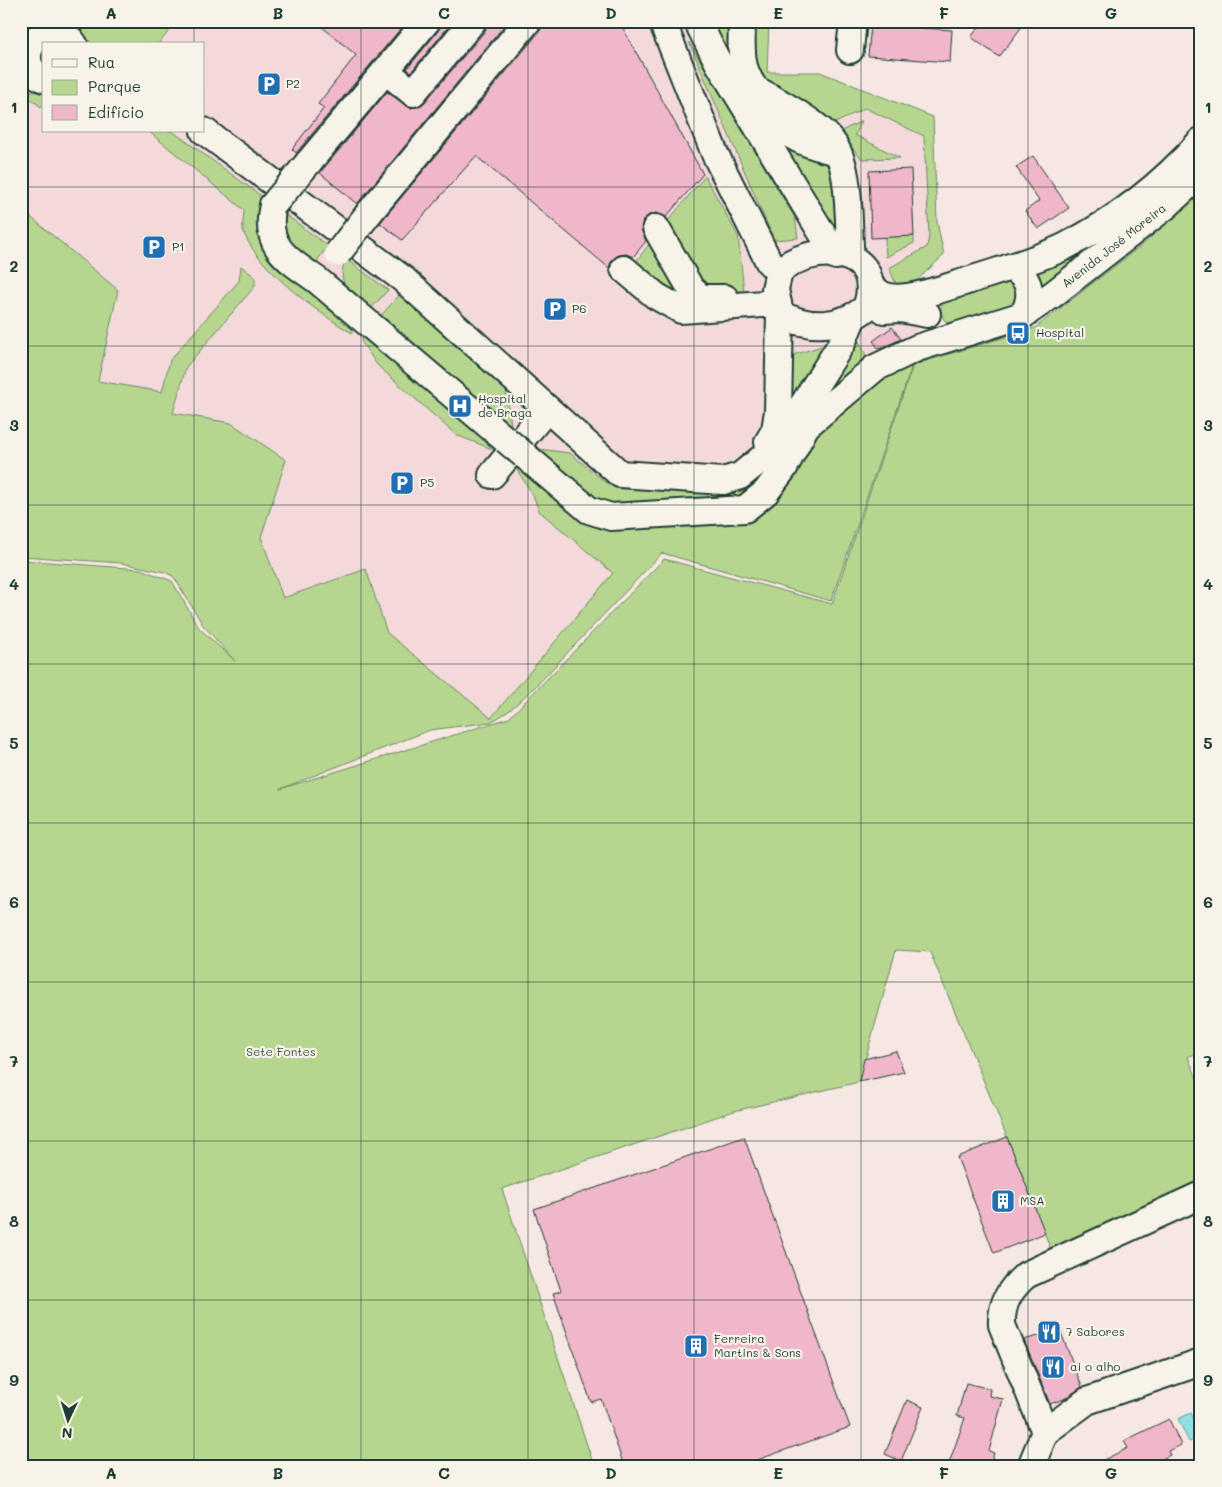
<svg xmlns="http://www.w3.org/2000/svg" width="1222" height="1487" viewBox="0 0 1222 1487" font-family="Mali,sans-serif">
	<style>
		.built { fill: #f4d9db; fill-rule: evenodd }
		.green { fill: #b6d690; stroke: #6a8a62 }
		.water { fill: #90e1e7; stroke: #639f9f }
		.building { fill: #f0b7ca; stroke: #1f3d34 }
		.lines { fill: none; stroke-linecap: round; stroke-linejoin: round }
		.minor-casing { stroke: #1f3d34; stroke-width: 30 }
		.minor { stroke: #f7f3e8; stroke-width: 26 }
		.minor-bridge-casing { stroke: #1f3d34; stroke-width: 30; stroke-linecap: butt }
		.minor-bridge { stroke: #f7f3e8; stroke-width: 26 }
		.grid { fill: none; stroke: #1f3d34; stroke-width: 1; stroke-opacity: 0.55 }
		.labels { text-anchor: middle; stroke-width: 4.5; stroke-linejoin: round; paint-order: stroke }
		.poi-label { font-size: 12px; fill: #1f3d34; stroke: #f7f3e8; text-anchor: start }
		.street-label { font-size: 12px; fill: #1f3d34; stroke: #f7f3e8 }
		.park-label { font-size: 12px; fill: #3d5c46; stroke: #f7f3e8 }
		.neatline { fill: none; stroke: #1f3d34; stroke-width: 2 }
		.grid-label { font-size: 16px; text-anchor: middle; font-weight: bold; fill: #1f3d34 }
	</style>
	<rect width="100%" height="100%" fill="#f6e7e2"/>
	<filter id="ink" filterUnits="userSpaceOnUse"><feTurbulence type="fractalNoise" baseFrequency=".02" numOctaves="2"/><feDisplacementMap in="SourceGraphic" scale="10" xChannelSelector="R" yChannelSelector="G"/><feConvolveMatrix kernelMatrix="1 2 1 2 8 2 1 2 1" color-interpolation-filters="sRGB"/></filter>
	<g filter="url(#ink)">
		<path class="built" d="M 21,21 L 768,21 L 767,72 L 820,72 L 933,117 L 937,222 L 944,255 L 914,283 L 918,325 L 917,330 L 907,335 L 914,355 L 913,365 L 831,601 L 662,553 L 538,684 L 509,711 L 491,722 L 430,730 L 269,792 L 241,668 L 203,625 L 174,577 L 165,572 L 121,563 L 21,556 ZM 44,44 L 204,44 L 204,131 L 44,131 Z"/>
		<g class="green">
			<polygon points="68,21 168,27 170,30 158,44 92,44 78,26"/>
			<polygon points="706,21 730,21 728,51 731,66"/>
			<polygon points="750,21 769,21 767,72 820,72 933,117 937,222 944,255 914,283 897,286 889,268 927,247 929,236 924,136 865,108 826,128 765,88 755,71"/>
			<polygon points="689,42 795,218 798,238 774,240"/>
			<polygon points="21,91 44,92 44,103 41,107 30,98 21,109"/>
			<polygon points="862,121 855,135 900,158 862,159 844,139 835,134"/>
			<polygon points="771,128 822,160 831,170 838,222 828,234"/>
			<path d="M 148,131 L 172,131 L 260,195 L 258,232 L 265,246 L 356,327 L 352,333 C 319,314 254,266 243,230 C 242,224 244,216 244,210 Z"/>
			<polygon points="705,176 738,236 744,291 714,296 706,293 667,222"/>
			<polygon points="1201,187 1201,1051 1188,1057 1201,1088 1201,1182 1051,1250 1012,1149 930,952 896,950 859,1082 734,1111 502,1189 594,1466 21,1466 21,560 140,569 172,581 199,628 235,661 203,625 174,577 165,572 121,563 21,556 21,209 118,290 98,381 162,392 170,360 239,281 241,266 255,277 255,286 186,367 173,413 231,423 286,460 261,537 283,598 366,569 387,633 491,718 613,573 539,511 533,495 517,470 519,464 568,506 727,522 820,424 914,355 912,366 831,601 662,553 538,684 509,711 491,722 430,730 280,789 509,718 664,559 832,604 913,365 1035,328 1146,242"/>
			<polygon points="282,212 328,246 314,265 286,243"/>
			<polygon points="914,236 914,243 886,257 885,237"/>
			<polygon points="1104,236 1108,242 1037,294 1027,271"/>
			<polygon points="653,239 689,307 634,264"/>
			<path d="M 346,259 L 388,290 L 369,311 C 352,296 334,283 346,259 Z"/>
			<polygon points="1004,281 1016,286 1018,304 955,326 944,320 940,310 944,301"/>
			<polygon points="401,293 506,390 512,432 377,320"/>
			<polygon points="365,335 499,449 497,451 456,435 377,365 361,341"/>
			<polygon points="856,336 867,357 876,352 879,357 813,406"/>
			<polygon points="828,344 783,427 784,358"/>
			<polygon points="531,448 570,453 605,482 617,486 725,493 778,455 752,494 728,503 601,504"/>
		</g>
		<polygon class="water" points="1191,1413 1201,1437 1189,1442 1178,1419"/>
		<g class="building">
			<polygon points="315,21 407,21 296,153 292,149 324,108 318,104 356,55"/>
			<polygon points="442,21 453,21 411,72 407,69 438,31"/>
			<polygon points="488,21 508,21 357,204 320,173 387,92 410,108 418,107 424,103 485,31"/>
			<polygon points="543,21 619,21 703,174 666,217 656,213 649,215 643,220 641,228 646,241 633,257 626,254 618,255 612,260 609,268 476,156 402,240 380,223 540,31"/>
			<polygon points="984,21 1026,21 999,57 971,37"/>
			<polygon points="871,24 952,30 950,62 868,56"/>
			<polygon points="1033,156 1069,208 1038,229 1025,211 1039,201 1016,167"/>
			<polygon points="911,169 914,236 871,238 869,171"/>
			<polygon points="892,327 901,339 879,349 873,341"/>
			<polygon points="896,1051 904,1072 859,1082 864,1059"/>
			<polygon points="744,1137 850,1427 740,1466 624,1466 601,1399 591,1402 553,1293 561,1291 534,1209"/>
			<polygon points="1007,1137 1045,1233 994,1253 957,1157"/>
			<polygon points="1060,1330 1082,1387 1064,1399 1050,1404 1024,1340"/>
			<polygon points="966,1383 990,1389 989,1396 1003,1399 989,1451 994,1453 990,1466 948,1466 965,1418 957,1416"/>
			<polygon points="907,1400 923,1407 901,1461 885,1454"/>
			<polygon points="1169,1419 1181,1445 1168,1451 1170,1455 1148,1466 1091,1466 1128,1448 1124,1441"/>
		</g>
		<g class="lines">
			<g class="minor-casing">
				<g id="minor">
					<polyline points="662,21 715,154 769,262 779,272"/>
					<polyline points="697,21 719,64 836,256"/>
					<path d="M 742,21 C 741,57 739,73 765,101"/>
					<polyline points="850,50 853,21"/>
					<polyline points="386,71 413,93 473,21"/>
					<path d="M 44,79 C 4,61 48,7 74,44"/>
					<path d="M 755,89 C 774,99 816,122 829,138 C 853,164 847,223 851,258"/>
					<path d="M 757,100 C 774,132 803,144 837,152"/>
					<polyline points="204,131 403,279 620,474 723,481 740,476 777,446 842,343 852,319"/>
					<polyline points="308,163 427,21"/>
					<path d="M 273,205 C 263,246 287,259 317,280 L 506,440"/>
					<polyline points="369,213 528,21"/>
					<polyline points="656,228 691,289 702,298 725,298"/>
					<path d="M 1010,267 C 1031,277 1034,296 1023,315"/>
					<polyline points="624,269 656,296 681,310 778,303"/>
					<path d="M 871,286 C 874,288 878,293 883,295 C 902,304 944,288 964,282 C 997,271 1032,262 1064,247 C 1115,221 1163,184 1201,141"/>
					<polyline points="884,310 900,309 927,314"/>
					<path d="M 768,442 L 775,430 L 778,411 L 780,314 L 775,289 L 779,272 C 809,242 888,245 866,308 C 841,328 808,329 780,314"/>
					<polyline points="524,455 589,510 611,517 745,509 766,492 784,468 806,426 875,368 917,348 1023,315 1052,295 1166,206 1201,173"/>
					<polyline points="492,475 547,409"/>
					<path d="M 1045,1432 L 1002,1325 C 1001,1303 1010,1289 1026,1275 L 1201,1195"/>
					<polyline points="1031,1466 1045,1432 1087,1401 1201,1362"/>
				</g>
			</g>
			<use href="#minor" class="minor"/>
			<g class="minor-bridge-casing">
				<g id="minor-bridge">
					<polyline points="273,205 308,163"/>
					<polyline points="338,253 369,213"/>
					<polyline points="506,440 524,455"/>
				</g>
			</g>
			<use href="#minor-bridge" class="minor-bridge"/>
		</g>
	</g>
	<path class="grid" d="M 194,21 L 194,44M 361,21 L 361,1466M 528,21 L 528,1466M 694,21 L 694,1466M 861,21 L 861,1466M 1028,21 L 1028,1466M 194,131 L 194,1466M 21,187 L 1201,187M 21,346 L 1201,346M 21,505 L 1201,505M 21,664 L 1201,664M 21,823 L 1201,823M 21,982 L 1201,982M 21,1141 L 1201,1141M 21,1300 L 1201,1300"/>
	<defs>
		<g id="parking-square" transform="scale(1.25)"><rect x="-9" y="-9" width="18" height="18" rx="4" fill="#1f6fb2" stroke="#f7f3e8"/><path d="M-3.5-5.5H1a3.5 3.5 0 0 1 0 7H-1V5.5H-3.5ZM-1-3.4V-.6H.8a1.4 1.4 0 0 0 0-2.8Z" fill="#fff"/></g>
		<g id="bus-square" transform="scale(1.25)"><rect x="-9" y="-9" width="18" height="18" rx="4" fill="#1f6fb2" stroke="#f7f3e8"/><path d="M-5-6H5V4H4V6H2V4H-2V6H-4V4H-5ZM-3.5-4V0h7V-4ZM-3.5 1.2v1.5H-2V1.2ZM2 1.2v1.5H3.5V1.2Z" fill="#fff"/></g>
		<g id="hospital-square" transform="scale(1.25)"><rect x="-9" y="-9" width="18" height="18" rx="4" fill="#1f6fb2" stroke="#f7f3e8"/><path d="M-5-5h3v3.5h4V-5h3V5h-3V1.5h-4V5h-3Z" fill="#fff"/></g>
		<g id="building-square" transform="scale(1.25)"><rect x="-9" y="-9" width="18" height="18" rx="4" fill="#1f6fb2" stroke="#f7f3e8"/><path d="M-4-6H4V6H1V3H-1V6H-4ZM-2.5-4.3h1.7v1.8h-1.7ZM.8-4.3h1.7v1.8H.8ZM-2.5-1h1.7V.8h-1.7ZM.8-1h1.7V.8H.8Z" fill="#fff"/></g>
		<g id="restaurant-square" transform="scale(1.25)"><rect x="-9" y="-9" width="18" height="18" rx="4" fill="#1f6fb2" stroke="#f7f3e8"/><path d="M-5-6h1v4h1v-4h1v4h1v-4h1v5L-1.5 .5V6h-2V.5L-5-1ZM5-6V6H3V1.5H1.5Q1.5-4 5-6Z" fill="#fff"/></g>
	</defs>
	<g fill-rule="evenodd">
		<use href="#parking-square" x="269" y="84"/>
		<use href="#parking-square" x="154" y="247"/>
		<use href="#parking-square" x="555" y="309"/>
		<use href="#bus-square" x="1018" y="333"/>
		<use href="#hospital-square" x="460" y="406"/>
		<use href="#parking-square" x="402" y="483"/>
		<use href="#building-square" x="1003" y="1201"/>
		<use href="#restaurant-square" x="1049" y="1332"/>
		<use href="#building-square" x="696" y="1346"/>
		<use href="#restaurant-square" x="1053" y="1367"/>
	</g>
	<g class="labels">
		<g class="poi-label">
			<text x="286" y="88">P2</text>
			<text x="172" y="251">P1</text>
			<text x="572" y="313">P6</text>
			<text x="1036" y="337">Hospital</text>
			<text x="478" y="403">Hospital<tspan x="478" dy="14">de Braga</tspan></text>
			<text x="420" y="487">P5</text>
			<text x="1020" y="1205">MSA</text>
			<text x="1066" y="1336">7 Sabores</text>
			<text x="714" y="1343">Ferreira<tspan x="714" dy="14">Martins &amp; Sons</tspan></text>
			<text x="1070" y="1371">ai o alho</text>
		</g>
		<g class="street-label">
			<text transform="translate(1114 246) rotate(-38)" y="4">Avenida José Moreira</text>
		</g>
		<g class="park-label">
			<text x="281" y="1056">Sete Fontes</text>
		</g>
	</g>
	<rect width="1222" height="1487" fill="none" stroke="#f7f3e8" stroke-width="55"/>
	<rect x="42" y="42" width="162" height="90" fill="#f7f3e8" stroke="#a1aaa0"/>
	<rect x="52" y="59" width="25" height="8" fill="#f7f3e8" stroke="#a1aaa0"/>
	<text x="88" y="68" font-size="15" fill="#1f3d34">Rua</text>
	<rect x="52" y="80" width="25" height="15" fill="#b6d690" stroke="#a1aaa0"/>
	<text x="88" y="92" font-size="15" fill="#1f3d34">Parque</text>
	<rect x="52" y="105" width="25" height="15" fill="#f0b7ca" stroke="#a1aaa0"/>
	<text x="88" y="118" font-size="15" fill="#1f3d34">Edifício</text>
	<g transform="translate(68 1420) rotate(184)" stroke="#f7f3e8" stroke-width="4" paint-order="stroke">
	<path d="M0-4L9 19L0 12L-9 19Z" fill="#1f3d34"/>
	<text y="-8" font-size="14" font-weight="bold" text-anchor="middle" fill="#1f3d34">N</text>
	</g>
	<rect x="28" y="28" width="1166" height="1432" class="neatline"/>
	<g class="grid-label">
		<text x="111" y="19">A</text>
		<text x="278" y="19">B</text>
		<text x="444" y="19">C</text>
		<text x="611" y="19">D</text>
		<text x="778" y="19">E</text>
		<text x="944" y="19">F</text>
		<text x="1111" y="19">G</text>
		<text x="14" y="113">1</text>
		<text x="1208" y="113">1</text>
		<text x="14" y="272">2</text>
		<text x="1208" y="272">2</text>
		<text x="14" y="431">3</text>
		<text x="1208" y="431">3</text>
		<text x="14" y="590">4</text>
		<text x="1208" y="590">4</text>
		<text x="14" y="749">5</text>
		<text x="1208" y="749">5</text>
		<text x="14" y="908">6</text>
		<text x="1208" y="908">6</text>
		<text x="14" y="1067">7</text>
		<text x="1208" y="1067">7</text>
		<text x="14" y="1227">8</text>
		<text x="1208" y="1227">8</text>
		<text x="14" y="1386">9</text>
		<text x="1208" y="1386">9</text>
		<text x="111" y="1479">A</text>
		<text x="278" y="1479">B</text>
		<text x="444" y="1479">C</text>
		<text x="611" y="1479">D</text>
		<text x="778" y="1479">E</text>
		<text x="944" y="1479">F</text>
		<text x="1111" y="1479">G</text>
	</g>
</svg>
